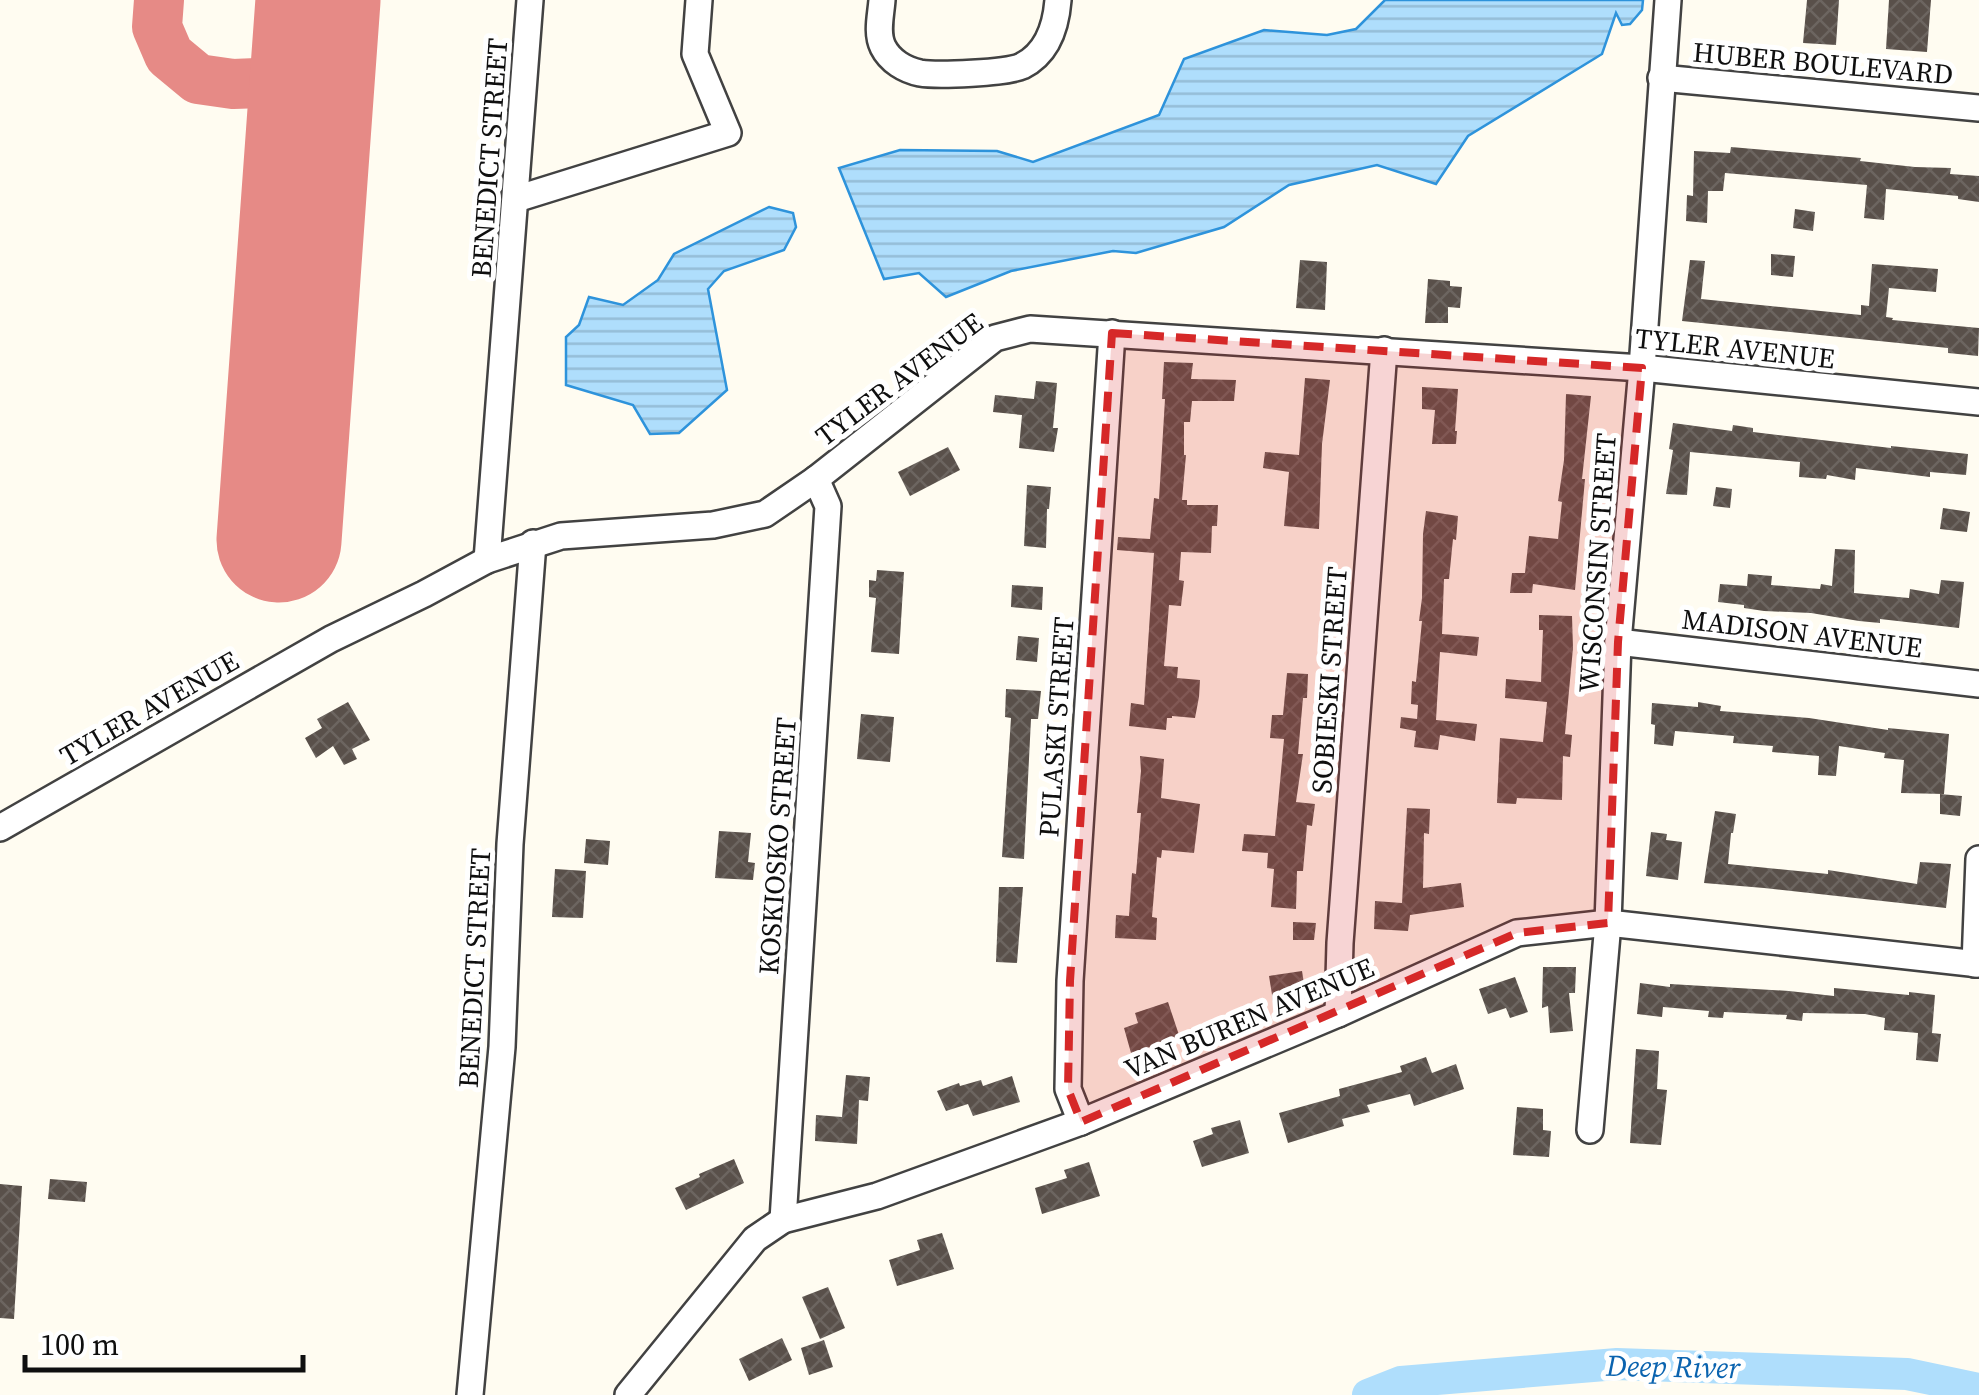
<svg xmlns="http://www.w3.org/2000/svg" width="1979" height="1395" viewBox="0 0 1979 1395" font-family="'Source Serif 4',serif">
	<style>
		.water { fill: url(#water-rules); stroke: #2e93db; stroke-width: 2.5 }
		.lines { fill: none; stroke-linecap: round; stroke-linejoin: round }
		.river { stroke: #afdefc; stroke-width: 32 }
		.taxiway { stroke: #e68a86; stroke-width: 50 }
		.runway { stroke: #e68a86; stroke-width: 125 }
		.building { fill: url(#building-cross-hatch) }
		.minor-casing { stroke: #424242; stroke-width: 30 }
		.minor { stroke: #fff; stroke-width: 25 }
		.marked { fill: #d62828; fill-opacity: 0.2; stroke: #d62828; stroke-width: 8; stroke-dasharray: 20 12; stroke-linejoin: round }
		.labels { text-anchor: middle; stroke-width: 10; stroke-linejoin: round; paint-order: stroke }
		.street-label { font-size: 28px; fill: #0f0f0f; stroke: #fff }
		.water-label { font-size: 30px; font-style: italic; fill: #0a63af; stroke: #fff }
	</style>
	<defs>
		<pattern id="water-rules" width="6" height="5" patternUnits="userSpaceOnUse" patternTransform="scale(2.5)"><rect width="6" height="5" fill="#afdefc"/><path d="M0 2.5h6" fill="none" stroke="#95bdd7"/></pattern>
		<pattern id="building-cross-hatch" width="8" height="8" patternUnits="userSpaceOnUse" patternTransform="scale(2.5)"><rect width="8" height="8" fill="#59504a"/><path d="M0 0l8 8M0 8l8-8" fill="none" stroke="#6c6560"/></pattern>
	</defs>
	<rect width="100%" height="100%" fill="#fffcf1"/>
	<g class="water">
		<polygon points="1385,0 1643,0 1642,10 1630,24 1622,25 1616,13 1602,54 1468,136 1436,184 1377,165 1289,185 1224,227 1136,253 1113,251 1011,271 946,297 919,273 884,279 839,168 900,150 997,151 1033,162 1159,115 1184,59 1264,30 1327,35 1356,29"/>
		<polygon points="769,207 793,213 796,227 784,250 724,271 708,289 727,390 679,433 650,434 633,405 566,385 566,337 579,325 589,297 623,305 658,280 674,254"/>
	</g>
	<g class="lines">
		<polyline class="river" points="1368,1395 1401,1382 1617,1364 1907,1374 1979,1389"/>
		<polyline class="taxiway" points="159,0 157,27 169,55 198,79 233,84 312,81"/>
		<polyline class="runway" points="279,540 318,0"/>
	</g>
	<g class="building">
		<polygon points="1807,0 1839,0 1836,45 1803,43"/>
		<polygon points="1889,0 1931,0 1927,52 1886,49"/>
		<polygon points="1731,147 1861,158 1860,161 1915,167 1951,168 1950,174 1979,176 1979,202 1958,199 1958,196 1886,189 1884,220 1864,218 1867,185 1725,173 1723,191 1708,191 1707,223 1686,221 1687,195 1693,196 1694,151 1730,153"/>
		<polygon points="1795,209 1815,212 1813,231 1793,228"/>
		<polygon points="1771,254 1795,256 1793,277 1771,275"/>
		<polygon points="1300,260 1327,262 1325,310 1296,308"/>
		<polygon points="1690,260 1705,261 1701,299 1861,315 1861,305 1869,306 1872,264 1938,269 1936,292 1889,288 1886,317 1893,318 1892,320 1979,328 1978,356 1948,353 1948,348 1682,321"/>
		<polygon points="1428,279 1450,281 1450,286 1462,287 1460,308 1448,307 1448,323 1425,323"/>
		<polygon points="1164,362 1193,363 1191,379 1236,380 1234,401 1192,401 1190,422 1184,422 1184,455 1186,455 1182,500 1187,500 1187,505 1218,505 1217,526 1212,526 1211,553 1181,552 1179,580 1184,581 1181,606 1169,605 1164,666 1178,667 1177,678 1200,680 1199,697 1195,718 1172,716 1172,718 1167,718 1166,730 1129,726 1131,703 1144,705 1154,553 1117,550 1118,537 1150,539 1154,498 1159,499 1165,399 1162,399"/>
		<polygon points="1305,378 1330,380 1322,444 1319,529 1284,526 1289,472 1263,468 1265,452 1299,455"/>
		<polygon points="1036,381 1057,383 1053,428 1058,428 1054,452 1019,448 1022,415 993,412 995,395 1034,399"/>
		<polygon points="1422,387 1458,389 1455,431 1457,431 1456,444 1432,444 1435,410 1422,409"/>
		<polygon points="1566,394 1591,396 1582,479 1585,479 1575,590 1533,584 1532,593 1510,593 1512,573 1525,573 1529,536 1558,539 1562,502 1558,501 1564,460"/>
		<polygon points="1673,423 1732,431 1733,425 1753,428 1753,432 1891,448 1891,446 1968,454 1966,475 1930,472 1930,477 1856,468 1855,480 1827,475 1826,479 1799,477 1800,462 1690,452 1687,495 1666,494 1673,450 1669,449"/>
		<polygon points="948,447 960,470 910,496 898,472"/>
		<polygon points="1027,485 1051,487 1049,509 1047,509 1046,548 1024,546"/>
		<polygon points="1716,487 1732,489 1730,508 1713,506"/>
		<polygon points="1943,508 1970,512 1967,532 1940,529"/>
		<polygon points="1426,511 1458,516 1456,540 1453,539 1449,579 1444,579 1442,634 1479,637 1477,656 1440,652 1436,720 1477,724 1475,741 1440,735 1438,750 1414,747 1416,731 1400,728 1401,717 1417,719 1418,705 1411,704 1412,681 1416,682 1422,621 1419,621 1422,598 1423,534"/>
		<polygon points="1835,549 1855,550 1854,593 1909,598 1910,589 1939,594 1941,580 1964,582 1959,628 1880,619 1880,623 1859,621 1811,613 1764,611 1744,608 1744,605 1718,602 1720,584 1747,586 1748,574 1772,576 1771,585 1820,589 1821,584 1832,586"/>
		<polygon points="877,570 904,572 899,654 871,652 876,598 869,597 869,580 876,581"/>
		<polygon points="1012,585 1043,587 1042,610 1011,607"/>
		<polygon points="1539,615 1572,616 1573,648 1565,734 1572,735 1570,757 1563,756 1562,800 1517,798 1516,804 1497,803 1500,738 1543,742 1547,702 1505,698 1506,679 1541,682 1543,630 1539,630"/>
		<polygon points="1018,636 1039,638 1037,662 1016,660"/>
		<polygon points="1287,673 1308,674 1307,698 1303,698 1298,754 1303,754 1296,802 1315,804 1312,826 1307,825 1303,871 1297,871 1296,909 1271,907 1274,869 1267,868 1268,853 1242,851 1244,834 1275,836 1284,739 1270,738 1272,715 1283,715"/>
		<polygon points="1006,689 1041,691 1038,719 1031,719 1024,859 1002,857 1011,718 1005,717"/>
		<polygon points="348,702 370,740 352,749 357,759 344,765 333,746 316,758 305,738 322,728 317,719"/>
		<polygon points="1698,702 1721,706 1720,711 1809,718 1888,730 1888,728 1949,734 1944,794 1901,793 1904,760 1884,758 1885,753 1839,746 1836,776 1818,775 1819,756 1772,752 1773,746 1733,743 1734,736 1675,731 1673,746 1654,744 1655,725 1651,724 1652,703 1698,707"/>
		<polygon points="861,714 894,717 890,762 857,759"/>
		<polygon points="1140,756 1164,759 1161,798 1200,804 1194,853 1162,850 1161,858 1157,857 1152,917 1157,918 1156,940 1115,938 1116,915 1129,916 1132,873 1136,874 1141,813 1137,813 1141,771"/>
		<polygon points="1940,794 1962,796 1960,816 1940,814"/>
		<polygon points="1407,808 1430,809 1429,834 1424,833 1423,888 1461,883 1464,907 1410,915 1408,931 1374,929 1375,901 1402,903"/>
		<polygon points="1715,811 1736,814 1733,833 1731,833 1728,864 1828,874 1828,870 1917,884 1920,862 1951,864 1946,908 1764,888 1704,883"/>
		<polygon points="719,831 751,833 748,862 755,863 753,880 715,878"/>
		<polygon points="1651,832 1667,834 1666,840 1682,842 1678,880 1646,876"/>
		<polygon points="586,839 610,841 608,865 584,863"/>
		<polygon points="555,869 586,871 583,918 552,917"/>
		<polygon points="999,887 1023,887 1017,963 996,962"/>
		<polygon points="1293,922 1316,923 1314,940 1293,940"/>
		<polygon points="1543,967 1576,967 1575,993 1569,993 1573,1031 1550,1033 1548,1006 1542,1008"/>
		<polygon points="1302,971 1306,996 1273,1001 1269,976"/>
		<polygon points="1515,977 1528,1012 1510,1018 1506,1008 1488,1014 1479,989"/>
		<polygon points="1640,983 1670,987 1670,984 1789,991 1834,996 1834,988 1909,995 1909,992 1935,995 1932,1033 1941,1034 1938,1062 1916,1060 1918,1033 1884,1030 1885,1018 1865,1014 1803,1013 1802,1021 1786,1019 1787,1015 1724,1012 1723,1018 1708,1017 1709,1011 1663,1007 1662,1017 1637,1014"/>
		<polygon points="1168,1002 1180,1038 1131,1053 1124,1028 1138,1023 1135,1013"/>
		<polygon points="1636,1049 1659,1051 1657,1089 1667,1090 1661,1145 1630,1143"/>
		<polygon points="1426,1057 1432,1073 1456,1064 1464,1089 1414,1106 1410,1094 1367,1105 1370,1112 1342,1119 1344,1126 1288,1143 1279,1113 1340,1096 1339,1089 1402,1072 1400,1066"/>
		<polygon points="846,1075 870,1077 868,1101 859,1100 857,1144 815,1141 816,1115 842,1117"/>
		<polygon points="1012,1076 1020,1102 973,1116 968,1104 946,1111 937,1091 959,1083 960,1086 981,1080 983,1086"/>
		<polygon points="1517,1107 1543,1109 1543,1130 1551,1131 1549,1157 1513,1155"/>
		<polygon points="1240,1120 1249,1153 1202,1167 1193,1141 1213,1134 1211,1128"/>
		<polygon points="734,1159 744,1183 686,1210 675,1188 700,1177 699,1174"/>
		<polygon points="1089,1162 1100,1196 1042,1214 1035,1188 1067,1178 1064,1170"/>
		<polygon points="50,1179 87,1182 85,1202 48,1199"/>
		<polygon points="0,1184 22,1186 14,1319 0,1318"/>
		<polygon points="942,1233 954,1269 897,1286 889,1260 920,1250 917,1240"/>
		<polygon points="828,1287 845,1328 820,1339 802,1297"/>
		<polygon points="782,1338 792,1360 749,1381 739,1359"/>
		<polygon points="824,1340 833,1367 809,1375 801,1348"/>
	</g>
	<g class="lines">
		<g class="minor-casing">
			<g id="minor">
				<path d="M 882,0 C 881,15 876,33 883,47 C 890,61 905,70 920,73 C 937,76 1007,73 1022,66 C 1048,53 1056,26 1058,0"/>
				<polyline points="1661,78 1979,108"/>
				<polyline points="516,199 728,133 695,54 699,0"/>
				<polyline points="487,560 530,0"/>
				<polyline points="1618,642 1979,684"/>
				<polyline points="0,828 331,639 424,594 487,560 561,536 713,525 765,514 816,479 995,338 1030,329 1642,368 1979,402"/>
				<polyline points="1975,964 1979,859"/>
				<polyline points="1338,1014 1340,943 1384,350"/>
				<polyline points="1081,1122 1068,1089 1070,981 1112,333"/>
				<polyline points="1590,1130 1608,923 1618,642 1642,368 1668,0"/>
				<polyline points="783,1220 828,506 816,479"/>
				<polyline points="470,1395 502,1047 510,844 533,543"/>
				<polyline points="628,1395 755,1239 783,1220 877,1196 1081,1122 1338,1014 1517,933 1608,923 1979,964"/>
			</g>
		</g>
		<use href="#minor" class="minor"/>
	</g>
	<path class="marked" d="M 1112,333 L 1642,368 L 1618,642 L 1608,923 L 1517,933 L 1081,1122 L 1068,1089 L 1070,981 Z"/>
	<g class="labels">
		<g class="street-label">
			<text transform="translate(1823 63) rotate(5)" y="10">HUBER BOULEVARD</text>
			<text transform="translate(489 158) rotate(-86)" y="10">BENEDICT STREET</text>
			<text transform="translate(1735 348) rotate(6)" y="10">TYLER AVENUE</text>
			<text transform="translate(899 379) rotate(-37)" y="10">TYLER AVENUE</text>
			<text transform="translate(1597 563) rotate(-86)" y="10">WISCONSIN STREET</text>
			<text transform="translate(1802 633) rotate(7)" y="10">MADISON AVENUE</text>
			<text transform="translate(1329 680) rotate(-86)" y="10">SOBIESKI STREET</text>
			<text transform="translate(149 708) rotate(-30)" y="10">TYLER AVENUE</text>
			<text transform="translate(1056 727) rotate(-86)" y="10">PULASKI STREET</text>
			<text transform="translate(777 846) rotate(-86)" y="10">KOSKIOSKO STREET</text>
			<text transform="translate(474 968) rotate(-87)" y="10">BENEDICT STREET</text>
			<text transform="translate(1249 1018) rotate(-23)" y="10">VAN BUREN AVENUE</text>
		</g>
		<g class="water-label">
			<text transform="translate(1673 1367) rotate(1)" y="10">Deep River</text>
		</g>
	</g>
	<path d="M25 1355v15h278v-15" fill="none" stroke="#0f0f0f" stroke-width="5"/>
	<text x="40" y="1355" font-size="30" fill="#0f0f0f" stroke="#ffffff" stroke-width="8" paint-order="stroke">100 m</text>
</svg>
